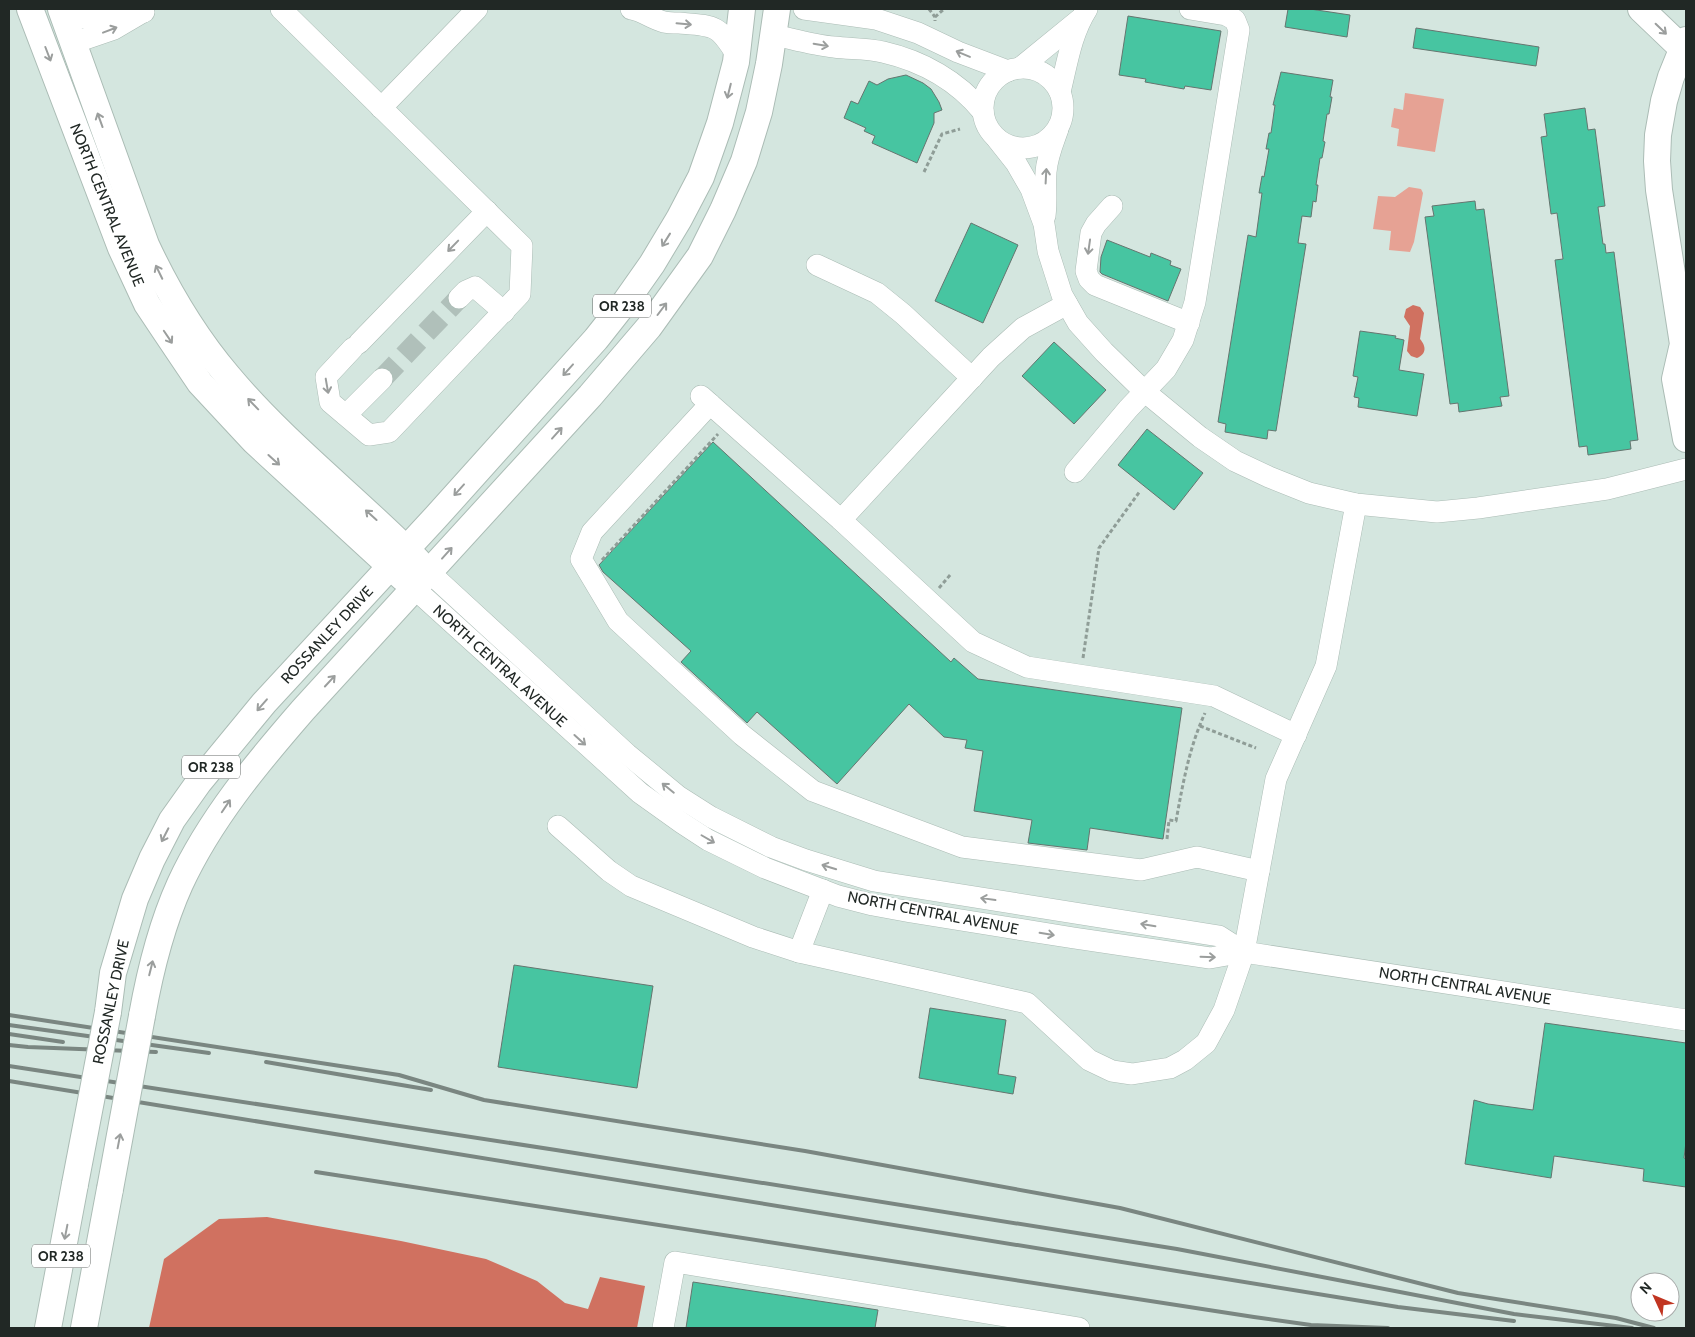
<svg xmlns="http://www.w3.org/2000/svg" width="1695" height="1337" viewBox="0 0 1695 1337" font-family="Cabin,sans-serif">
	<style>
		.green { fill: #e6a294 }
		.water { fill: #d07160 }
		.building { fill: #47c5a1; stroke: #65756f }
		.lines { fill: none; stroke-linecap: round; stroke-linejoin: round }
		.minor-tunnel { stroke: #b0c0ba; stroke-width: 21; stroke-dasharray: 21 11; stroke-linecap: butt }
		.minor-casing { stroke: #abbcb5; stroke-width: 22 }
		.major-casing { stroke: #abbcb5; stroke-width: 28 }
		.path { stroke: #8f9d97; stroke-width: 3; stroke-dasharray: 4 2.5; stroke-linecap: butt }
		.minor { stroke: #fff; stroke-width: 21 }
		.major { stroke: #fff; stroke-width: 26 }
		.rail { stroke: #7a8681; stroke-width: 4 }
		.major-bridge-casing { stroke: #abbcb5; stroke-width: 28; stroke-linecap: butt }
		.major-bridge { stroke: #fff; stroke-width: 26 }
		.oneway { stroke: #9b9e9d }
		.labels { text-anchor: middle; stroke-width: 4.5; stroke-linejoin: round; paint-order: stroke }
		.shield { fill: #fff; stroke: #646866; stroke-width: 1 }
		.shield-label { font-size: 14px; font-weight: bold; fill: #212825 }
		.street-label { font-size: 15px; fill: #212825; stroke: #fff }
	</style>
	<rect width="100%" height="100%" fill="#d4e6df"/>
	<g class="green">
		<polygon points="1405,93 1444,99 1435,152 1397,146 1399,129 1391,127 1394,108 1403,110"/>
		<polygon points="1409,187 1421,189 1423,193 1414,242 1410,252 1389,250 1391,231 1373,229 1378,196 1395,197"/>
	</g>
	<g class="water">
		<path d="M 1413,305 L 1420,307 L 1424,313 L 1420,339 C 1426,346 1427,354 1417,358 L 1411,356 L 1407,351 L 1410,326 L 1404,317 L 1406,309 Z"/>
		<polygon points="267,1217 401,1241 486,1259 537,1281 565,1303 588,1309 600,1277 645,1286 637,1328 149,1328 164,1259 219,1219"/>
	</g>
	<g class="building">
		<polygon points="1288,9 1310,9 1350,15 1347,37 1285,27"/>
		<polygon points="1128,16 1221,31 1211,90 1185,86 1184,89 1145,82 1146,79 1119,75"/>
		<polygon points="1416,28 1539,47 1536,66 1413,48"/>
		<polygon points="1281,72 1333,80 1330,97 1332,97 1329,114 1327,114 1323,141 1325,142 1322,158 1320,158 1316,185 1318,185 1316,202 1313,201 1311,217 1302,216 1298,243 1306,244 1276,431 1268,430 1267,439 1225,432 1226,424 1218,422 1248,235 1256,237 1262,193 1259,193 1262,176 1264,177 1269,149 1266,149 1269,133 1271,133 1275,105 1273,105"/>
		<polygon points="906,75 923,83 931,89 939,102 942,110 934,113 934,123 917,163 872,143 875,136 864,131 866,128 844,118 851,101 858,104 869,81 877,85 888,79"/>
		<polygon points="1585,108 1588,130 1595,129 1605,206 1598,207 1603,244 1605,244 1606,253 1614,252 1638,440 1630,441 1631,449 1588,455 1587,446 1579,447 1555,260 1563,259 1557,213 1551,214 1541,137 1547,136 1544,114"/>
		<polygon points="1475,201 1476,210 1484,209 1509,396 1500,397 1502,406 1459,412 1458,403 1450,404 1425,217 1434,216 1432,206"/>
		<polygon points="971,223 1018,245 983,323 935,301"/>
		<polygon points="1107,240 1150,257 1151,253 1171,261 1170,265 1181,269 1168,301 1102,274 1100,272 1101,257"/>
		<polygon points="1360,331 1396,336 1395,338 1404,340 1399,370 1424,374 1417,416 1358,407 1359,398 1354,397 1358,377 1353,376"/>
		<polygon points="1054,342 1106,390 1074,424 1022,376"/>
		<polygon points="1147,429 1203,473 1174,510 1118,465"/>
		<polygon points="713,442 951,662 954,658 978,679 1182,708 1163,839 1090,828 1087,850 1028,843 1032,820 974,811 983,751 965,748 967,740 944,737 909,704 837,784 757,712 747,723 681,662 691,651 603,572 599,565"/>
		<polygon points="514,965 653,986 637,1088 498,1067"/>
		<polygon points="930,1008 1006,1020 998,1074 1016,1077 1013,1094 919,1078"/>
		<polygon points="1545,1023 1686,1043 1686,1142 1684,1158 1686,1159 1686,1187 1643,1181 1644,1169 1554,1156 1551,1178 1465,1164 1474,1100 1488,1104 1533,1110"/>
		<polygon points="693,1282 878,1310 875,1328 686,1328"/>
	</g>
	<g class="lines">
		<polyline class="minor-tunnel" points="382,379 459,298"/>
		<g class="minor-casing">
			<g id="minor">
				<polyline points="61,9 75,18 84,18 102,13 121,11 144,12"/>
				<polyline points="281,9 522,246 520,294 389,432 369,435 330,402 326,377 353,348"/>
				<path d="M 631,9 C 643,11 652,19 664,22 C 668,23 674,23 679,23 C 714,26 718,24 736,54"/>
				<polyline points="804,9 876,19 918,33 958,52 1008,71"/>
				<path d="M 774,35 C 793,39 813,45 834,47 C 850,49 867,48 883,52 C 922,61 958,81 983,112"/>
				<polyline points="73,43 114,29 143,12"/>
				<polyline points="1020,68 1079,20"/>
				<circle cx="1023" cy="108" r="40"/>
				<path d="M 1060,92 C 1067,64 1071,34 1087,9"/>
				<polyline points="381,108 477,9"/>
				<polyline points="997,139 1016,163 1031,189 1044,224 1048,251 1062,295 1078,323 1104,352 1144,391 1200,437 1235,461 1269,477 1309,493 1356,504 1437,512 1478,508 1607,489 1686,469"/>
				<polyline points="1112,206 1096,224 1091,233 1086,271 1089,279 1095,285 1189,323"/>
				<path d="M 1045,216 C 1047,200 1045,187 1046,172 C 1047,157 1053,143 1058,129"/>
				<polyline points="817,265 877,293 903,314 972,378"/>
				<polyline points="459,298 466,291 475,287 504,312"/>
				<polyline points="1067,304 1023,328 991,357 841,520 973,642 1027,667 1214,696 1296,735"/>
				<polyline points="359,343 487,211"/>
				<polyline points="701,396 841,520"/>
				<polyline points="710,404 592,532 581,559 618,621 742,735 813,791 962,847 1141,870 1197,857 1259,871"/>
				<polyline points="346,415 382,379"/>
				<polyline points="1075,472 1128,409 1166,369 1183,340 1195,302 1239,30 1235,20 1226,15 1190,9"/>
				<polyline points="429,572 627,754 678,796 711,817 771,847 806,860 874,881 1219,936 1244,952"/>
				<polyline points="415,589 640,793 682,823 708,840 765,868 838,896 873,905 911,912 1074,938 1210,958 1244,952 1686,1020"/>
				<polyline points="558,826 609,871 631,886 753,937 799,952 1027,1003 1089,1060 1112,1071 1132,1074 1170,1068 1185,1060 1206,1043 1224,1010 1244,952 1276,779 1326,666 1356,504"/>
				<polyline points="799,952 823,890"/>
				<polyline points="663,1328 675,1262 1079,1328"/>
			</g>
		</g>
		<g class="major-casing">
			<g id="major">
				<polyline points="30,9 121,248 147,304 165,331 200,383 254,441 403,578"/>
				<path d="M 61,9 L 146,245 C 168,292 194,336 228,376 C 285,444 356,498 418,561"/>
				<polyline points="1641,9 1686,52"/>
				<polyline points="1686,40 1671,77 1664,101 1658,135 1657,161 1659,190 1683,344 1675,379 1686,439"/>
				<polyline points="108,1012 113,973 135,899 152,859 172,820 199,782 264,703 436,517 596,339 626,301 652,264 679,219 701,177 720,123 736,62 742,9"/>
				<path d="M 142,1016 C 150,971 161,926 180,884 C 210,819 257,763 303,710 L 590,396 L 649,327 L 700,256 L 723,210 L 744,161 L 759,112 L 769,64 L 777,9"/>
				<polyline points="48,1328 75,1184"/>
				<polyline points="84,1328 110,1189"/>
			</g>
		</g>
		<g class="path">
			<polyline points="929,9 935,17 935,21"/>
			<polyline points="935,17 944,9"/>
			<polyline points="924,172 942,134 960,129"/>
			<polyline points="602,560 718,434"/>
			<polyline points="939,588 951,574"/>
			<polyline points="1083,658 1099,548 1140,491"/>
			<polyline points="1200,726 1256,748"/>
			<path d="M 1167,839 L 1169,820 L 1176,821 C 1183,783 1189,748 1205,713"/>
		</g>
		<use href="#minor" class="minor"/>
		<use href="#major" class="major"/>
		<g class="rail">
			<polyline points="9,1015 399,1075 484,1100 805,1151 1120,1208 1458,1293 1616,1318 1654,1328"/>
			<polyline points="9,1025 209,1053"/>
			<polyline points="9,1034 63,1042"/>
			<polyline points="9,1045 28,1047 156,1052"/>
			<polyline points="266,1062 431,1090"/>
			<polyline points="9,1066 556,1150 1177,1249 1514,1314 1632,1328"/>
			<polyline points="9,1081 1398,1307 1514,1321"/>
			<polyline points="316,1172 1254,1317 1311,1325 1388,1328"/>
		</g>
		<g class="major-bridge-casing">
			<g id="major-bridge">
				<polyline points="75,1184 108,1012"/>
				<polyline points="110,1189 142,1016"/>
			</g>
		</g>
		<use href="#major-bridge" class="major-bridge"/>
	</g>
	<defs><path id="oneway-shaft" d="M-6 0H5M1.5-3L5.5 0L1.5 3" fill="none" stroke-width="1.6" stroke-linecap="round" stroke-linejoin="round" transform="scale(1.25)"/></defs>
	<g class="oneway">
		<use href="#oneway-shaft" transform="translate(684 24) rotate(5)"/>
		<use href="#oneway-shaft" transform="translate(1661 29) rotate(44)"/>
		<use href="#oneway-shaft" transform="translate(110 30) rotate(-21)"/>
		<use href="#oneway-shaft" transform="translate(821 45) rotate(10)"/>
		<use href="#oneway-shaft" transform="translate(48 54) rotate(69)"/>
		<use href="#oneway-shaft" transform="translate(963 54) rotate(-157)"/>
		<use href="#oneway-shaft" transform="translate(729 91) rotate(104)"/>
		<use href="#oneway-shaft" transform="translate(100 120) rotate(-110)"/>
		<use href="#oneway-shaft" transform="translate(1046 176) rotate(-87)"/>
		<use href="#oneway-shaft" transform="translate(666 240) rotate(122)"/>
		<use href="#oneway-shaft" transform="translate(453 246) rotate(134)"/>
		<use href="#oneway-shaft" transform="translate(1089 247) rotate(98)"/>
		<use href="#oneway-shaft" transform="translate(159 272) rotate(-116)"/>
		<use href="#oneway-shaft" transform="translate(662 309) rotate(-53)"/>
		<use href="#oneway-shaft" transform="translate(168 337) rotate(56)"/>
		<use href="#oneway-shaft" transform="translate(568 370) rotate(132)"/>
		<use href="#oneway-shaft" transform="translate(327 386) rotate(80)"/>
		<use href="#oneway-shaft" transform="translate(253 404) rotate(-134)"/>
		<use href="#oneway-shaft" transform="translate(557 433) rotate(-48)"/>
		<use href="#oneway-shaft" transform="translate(274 460) rotate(42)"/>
		<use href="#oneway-shaft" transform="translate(459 490) rotate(132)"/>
		<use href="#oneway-shaft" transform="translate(371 515) rotate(-138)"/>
		<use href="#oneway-shaft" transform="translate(447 553) rotate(-48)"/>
		<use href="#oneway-shaft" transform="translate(330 681) rotate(-47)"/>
		<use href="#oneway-shaft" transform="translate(262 705) rotate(131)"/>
		<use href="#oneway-shaft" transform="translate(580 740) rotate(42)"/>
		<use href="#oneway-shaft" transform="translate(668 788) rotate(-141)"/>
		<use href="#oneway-shaft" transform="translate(226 806) rotate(-56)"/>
		<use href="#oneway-shaft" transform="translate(165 835) rotate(117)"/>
		<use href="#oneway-shaft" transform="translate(708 839) rotate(30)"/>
		<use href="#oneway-shaft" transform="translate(829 867) rotate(-163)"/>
		<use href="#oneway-shaft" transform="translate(988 899) rotate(-172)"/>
		<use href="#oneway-shaft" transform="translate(1148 925) rotate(-171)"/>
		<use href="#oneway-shaft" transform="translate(1047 934) rotate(9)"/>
		<use href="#oneway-shaft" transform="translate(1208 957) rotate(2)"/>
		<use href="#oneway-shaft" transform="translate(151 968) rotate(-76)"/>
		<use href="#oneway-shaft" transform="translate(119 1141) rotate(-79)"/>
		<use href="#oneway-shaft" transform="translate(66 1232) rotate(101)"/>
	</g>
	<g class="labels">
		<g class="shield">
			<rect x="593" y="294.5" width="58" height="23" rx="4"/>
			<rect x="182" y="755.5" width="58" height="23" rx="4"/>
			<rect x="32" y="1244.5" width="58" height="23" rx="4"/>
		</g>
		<g class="shield-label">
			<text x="622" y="311">OR 238</text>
			<text x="211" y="772">OR 238</text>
			<text x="61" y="1261">OR 238</text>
		</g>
		<g class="street-label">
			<text transform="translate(107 205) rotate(68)" y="5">NORTH CENTRAL AVENUE</text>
			<text transform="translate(327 635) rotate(-47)" y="5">ROSSANLEY DRIVE</text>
			<text transform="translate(500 666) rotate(42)" y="5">NORTH CENTRAL AVENUE</text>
			<text transform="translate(933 913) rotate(11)" y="5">NORTH CENTRAL AVENUE</text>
			<text transform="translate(1465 986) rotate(9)" y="5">NORTH CENTRAL AVENUE</text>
			<text transform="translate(111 1002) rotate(-78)" y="5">ROSSANLEY DRIVE</text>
		</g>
	</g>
	<rect width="1695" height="1337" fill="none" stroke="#212825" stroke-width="20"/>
	<g transform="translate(1655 1297) rotate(314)"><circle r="24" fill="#ffffff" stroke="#a6a9a8"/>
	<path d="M0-4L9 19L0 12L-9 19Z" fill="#c13521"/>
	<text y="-8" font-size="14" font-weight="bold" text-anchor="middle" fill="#212825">N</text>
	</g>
</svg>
